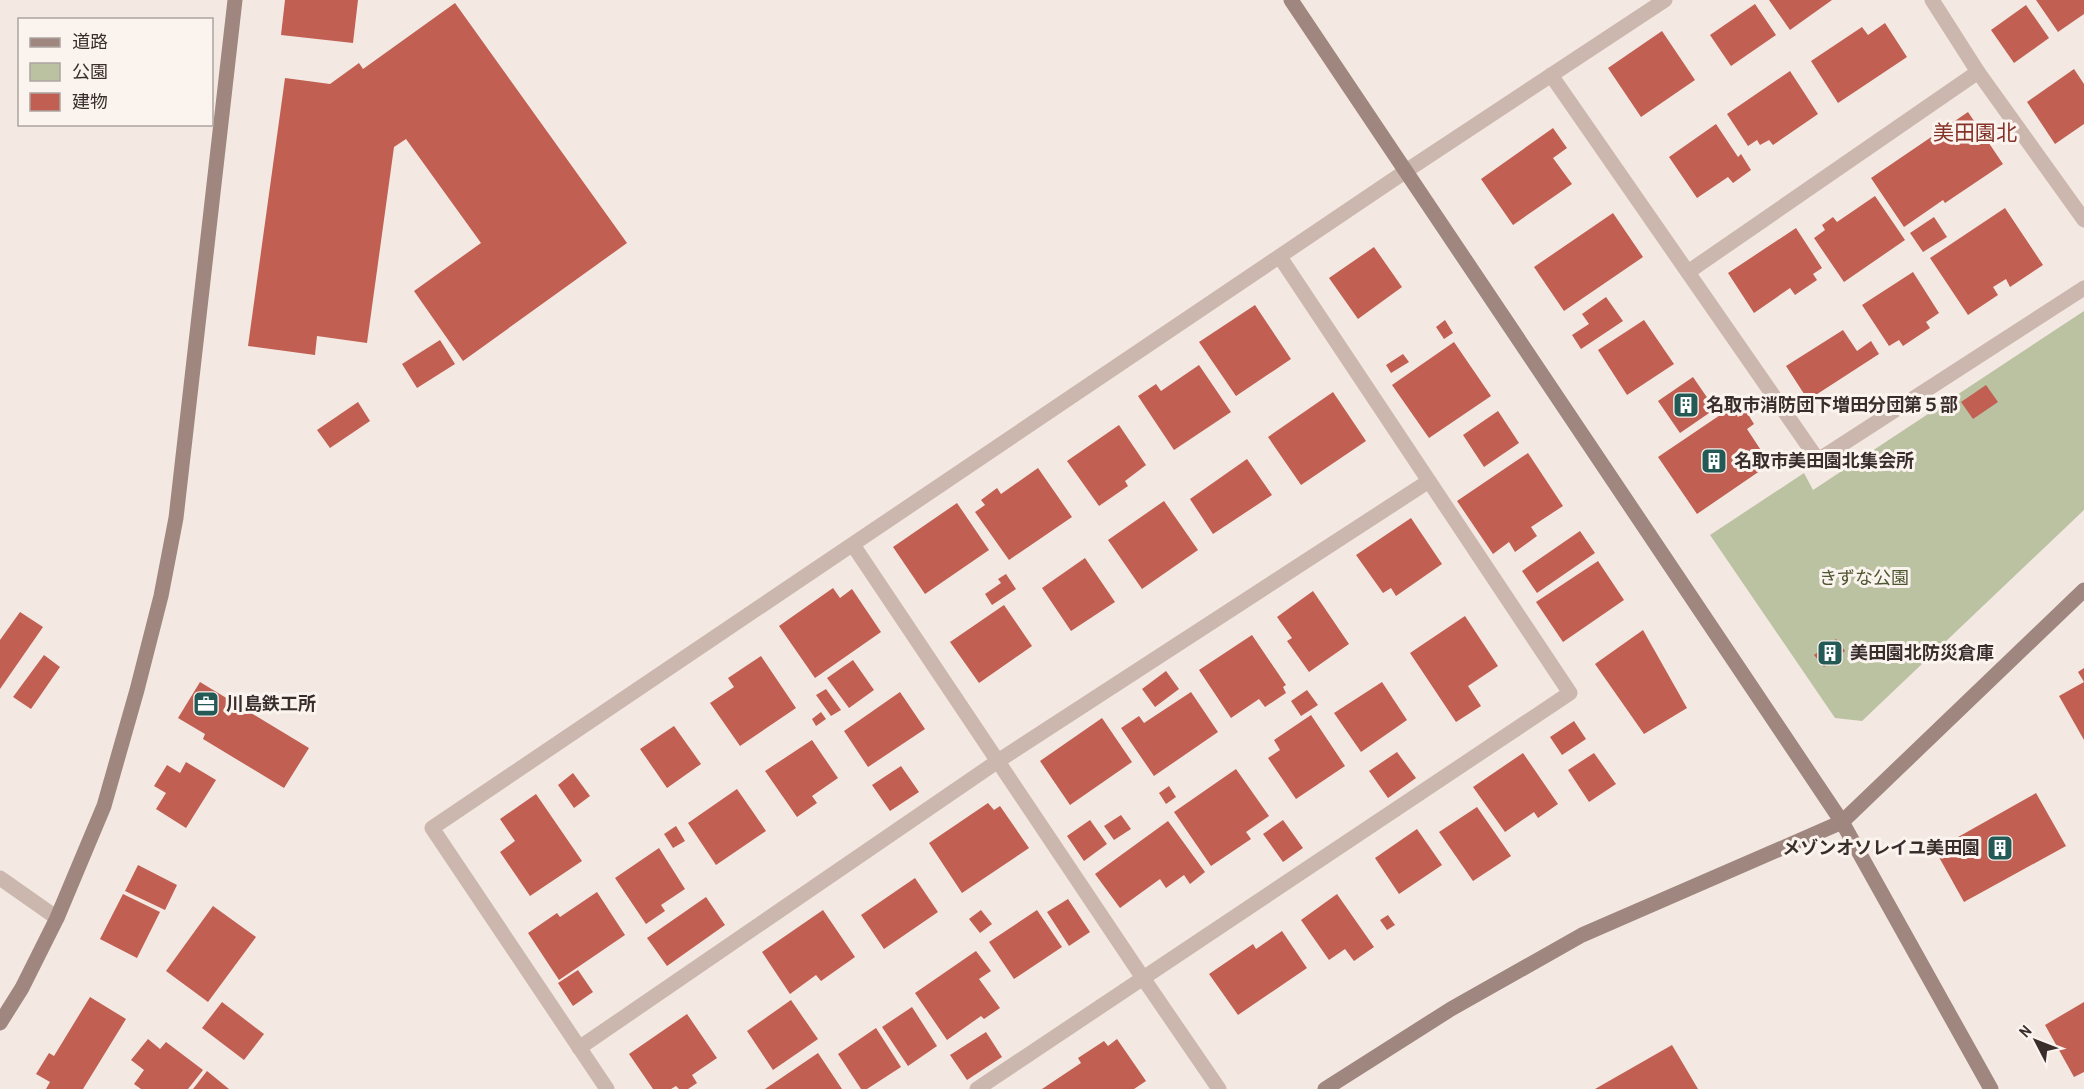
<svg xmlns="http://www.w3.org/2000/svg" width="2084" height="1089" viewBox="0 0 2084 1089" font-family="'Archivo Narrow','Noto Sans JP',sans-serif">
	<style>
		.green { fill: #bbc2a2 }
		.building { fill: #c15f52 }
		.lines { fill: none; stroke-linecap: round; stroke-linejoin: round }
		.street { stroke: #cbb7ae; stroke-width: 15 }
		.secondary { stroke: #9f867f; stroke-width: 15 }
		.labels { text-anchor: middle; stroke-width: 6; stroke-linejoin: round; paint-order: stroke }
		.poi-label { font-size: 18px; font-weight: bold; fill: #3a2e2c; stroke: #faf3ee; text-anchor: start }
		.park-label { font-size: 18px; fill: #4e5730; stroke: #faf3ee }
		.quarter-label { font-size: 21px; fill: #853228; stroke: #faf3ee }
	</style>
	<rect width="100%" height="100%" fill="#f3e9e2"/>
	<polygon class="green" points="2084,311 2084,510 1862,721 1835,718 1710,535 1804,473 1813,490"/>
	<g class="building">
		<polygon points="285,0 358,0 353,43 281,35"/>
		<polygon points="1769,0 1832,0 1790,30"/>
		<polygon points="2036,0 2084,0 2084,14 2058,32"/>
		<polygon points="455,3 627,243 463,361 414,291 481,243 406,139 394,147 367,343 317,336 315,355 248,346 285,78 330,84 359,63 363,69"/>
		<polygon points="1755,4 1776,35 1731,66 1710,35"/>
		<polygon points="2026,5 2049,38 2014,63 1991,30"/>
		<polygon points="1885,23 1907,57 1838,103 1811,61 1862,27 1868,35"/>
		<polygon points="1662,31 1695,80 1641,117 1608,68"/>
		<polygon points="2074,69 2084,84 2084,124 2055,144 2027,102"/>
		<polygon points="1790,71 1818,114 1773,145 1769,140 1760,145 1757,140 1748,146 1727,114"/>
		<polygon points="1968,112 2003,164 1945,203 1943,200 1904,227 1871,178"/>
		<polygon points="1716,124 1738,157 1741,154 1751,170 1733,183 1728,177 1697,198 1669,157"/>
		<polygon points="1553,128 1567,148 1553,158 1572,184 1513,225 1481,179"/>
		<polygon points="1875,196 1905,240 1844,282 1814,238 1825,230 1822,225 1833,217 1837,222"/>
		<polygon points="2005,208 2043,265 2010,287 2006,279 1993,287 1998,295 1968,315 1930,258"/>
		<polygon points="1613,213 1643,257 1564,311 1534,267"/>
		<polygon points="1934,217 1947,237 1923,252 1910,233"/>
		<polygon points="1796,228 1822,268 1813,274 1817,280 1795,295 1790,288 1754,313 1728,273"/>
		<polygon points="1374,247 1402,287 1358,319 1329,278"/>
		<polygon points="1913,272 1939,313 1926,322 1930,328 1903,346 1899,340 1889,346 1862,305"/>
		<polygon points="1606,297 1623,321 1581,349 1572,335 1589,324 1582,314"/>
		<polygon points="1255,305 1291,359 1236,396 1199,342"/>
		<polygon points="1445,320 1453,333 1444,339 1436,327"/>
		<polygon points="1644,320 1674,364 1627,395 1598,350"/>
		<polygon points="1843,330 1857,351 1871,341 1879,354 1808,400 1786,366"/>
		<polygon points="440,340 455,364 417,388 402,364"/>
		<polygon points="1454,342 1491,396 1429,438 1392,385"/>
		<polygon points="1403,354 1409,362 1391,373 1386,365"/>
		<polygon points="1199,365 1231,412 1174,450 1138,396 1156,384 1161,391"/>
		<polygon points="1693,377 1715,409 1680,433 1658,401"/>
		<polygon points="1986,385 1998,402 1973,419 1961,402"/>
		<polygon points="1333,392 1366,441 1301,485 1268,437"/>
		<polygon points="358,402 370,421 330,448 317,430"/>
		<polygon points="1732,407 1738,417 1746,411 1754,424 1747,429 1770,464 1697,514 1658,457"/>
		<polygon points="1498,411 1519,443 1484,467 1463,435"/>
		<polygon points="1119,425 1146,465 1125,481 1128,486 1099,506 1067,461"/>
		<polygon points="1528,453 1563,506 1531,527 1537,536 1515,552 1509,542 1493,554 1457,501"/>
		<polygon points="1247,459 1272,495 1213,534 1190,499"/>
		<polygon points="1038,468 1072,517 1009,560 975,512 985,505 981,500 997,488 1001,494"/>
		<polygon points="1164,501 1198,550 1142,589 1108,540"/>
		<polygon points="957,503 989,550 925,594 893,547"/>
		<polygon points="1411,518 1442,564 1396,596 1391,588 1383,593 1356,555"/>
		<polygon points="1580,531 1595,553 1537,593 1522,571"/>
		<polygon points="1085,558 1115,602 1071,631 1042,588"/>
		<polygon points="1598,561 1624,600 1563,642 1536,602"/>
		<polygon points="1006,574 1016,589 992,605 985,594 1001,583 998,579"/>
		<polygon points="833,588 840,598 852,589 881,632 815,678 779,626"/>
		<polygon points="1313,591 1349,644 1309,672 1287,641 1292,638 1277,617"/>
		<polygon points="1004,605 1032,646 979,683 950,642"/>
		<polygon points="20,612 43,627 0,689 0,640"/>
		<polygon points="1465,616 1498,666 1468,686 1481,706 1456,722 1410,653"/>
		<polygon points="1643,630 1687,708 1644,734 1595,664"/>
		<polygon points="1252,635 1286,685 1283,687 1286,693 1265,707 1259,699 1231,718 1199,670"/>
		<polygon points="1836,639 1845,651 1824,667 1814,655"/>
		<polygon points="44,655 60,667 31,709 13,697"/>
		<polygon points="761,656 796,708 740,746 710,703 734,687 728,678"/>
		<polygon points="853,660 874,690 849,708 827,678"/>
		<polygon points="2084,668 2084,682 2078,672"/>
		<polygon points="1166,671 1179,689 1155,707 1142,689"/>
		<polygon points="200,682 309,748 284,788 203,739 205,734 178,718"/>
		<polygon points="1382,682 1407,720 1361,752 1334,713"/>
		<polygon points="2084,682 2084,740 2059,696"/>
		<polygon points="826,689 841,710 831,716 816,695"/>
		<polygon points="1307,690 1318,705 1301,716 1291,701"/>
		<polygon points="900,692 925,729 868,767 844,731"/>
		<polygon points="1191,692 1218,732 1154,776 1121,728 1139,716 1144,723"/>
		<polygon points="821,712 826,719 816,726 812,719"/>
		<polygon points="1311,715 1345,766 1296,799 1268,758 1280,750 1274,740"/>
		<polygon points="1102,718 1132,762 1070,805 1040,761"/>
		<polygon points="1574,721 1586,739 1562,755 1550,737"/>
		<polygon points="674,726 701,764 667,788 640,749"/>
		<polygon points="812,740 838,778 812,796 817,803 797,817 765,771"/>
		<polygon points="1397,752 1416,778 1388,798 1369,771"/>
		<polygon points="1523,753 1558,804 1538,818 1534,812 1505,832 1473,787"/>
		<polygon points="1594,753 1616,784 1589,802 1568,770"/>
		<polygon points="186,762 216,780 186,828 156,809 166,793 154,786 167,765 180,773"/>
		<polygon points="901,766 919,792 890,811 872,785"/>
		<polygon points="1236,769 1269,816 1246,832 1251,839 1211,866 1174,812"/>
		<polygon points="573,773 590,796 574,808 558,785"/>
		<polygon points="1169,786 1176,797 1166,804 1159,793"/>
		<polygon points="737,789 766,831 716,865 688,823"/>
		<polygon points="2036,793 2066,846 1964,902 1935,850"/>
		<polygon points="536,794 582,861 530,896 500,852 515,841 500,819"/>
		<polygon points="988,803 994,810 1000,806 1029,848 962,893 929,843"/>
		<polygon points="1477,807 1511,856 1473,881 1439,832"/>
		<polygon points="1121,815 1131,829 1114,840 1104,826"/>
		<polygon points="1090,820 1107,844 1084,861 1067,836"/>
		<polygon points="1283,820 1303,848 1283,862 1263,834"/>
		<polygon points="1168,821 1205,872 1190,884 1184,875 1166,888 1160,879 1120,908 1095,874"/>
		<polygon points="676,826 685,841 673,848 664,834"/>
		<polygon points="1417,829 1442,865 1399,894 1375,858"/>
		<polygon points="659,848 685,889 661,905 665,911 646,924 615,878"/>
		<polygon points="138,865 177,885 165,910 125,891"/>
		<polygon points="915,878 938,912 884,949 861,915"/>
		<polygon points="597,892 625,935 559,980 528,933 557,913 560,917"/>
		<polygon points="123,894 160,912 137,958 100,939"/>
		<polygon points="1337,894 1374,947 1354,961 1345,949 1329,960 1301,920"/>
		<polygon points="706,897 725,925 667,966 647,938"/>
		<polygon points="1068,899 1090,932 1069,946 1047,912"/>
		<polygon points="213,906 256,937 208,1002 166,971"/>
		<polygon points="823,910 855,957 821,981 816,975 790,994 762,952"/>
		<polygon points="981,910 992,924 980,933 969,919"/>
		<polygon points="1037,910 1062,947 1014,979 989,942"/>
		<polygon points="1388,915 1395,925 1387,930 1380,920"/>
		<polygon points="1282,931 1307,968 1238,1015 1209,974 1253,944 1256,949"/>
		<polygon points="976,951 991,971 979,979 1000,1008 984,1019 981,1016 947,1040 915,993"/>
		<polygon points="578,970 593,992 573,1006 558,983"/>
		<polygon points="90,997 126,1019 83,1089 46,1089 50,1082 36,1074 49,1053 54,1056"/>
		<polygon points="791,1000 818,1039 773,1070 747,1031"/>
		<polygon points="222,1002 264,1034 244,1060 202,1028"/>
		<polygon points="2084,1002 2084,1072 2074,1077 2045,1025"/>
		<polygon points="912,1007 937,1046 908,1066 882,1027"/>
		<polygon points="687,1014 717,1058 692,1075 697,1083 688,1089 679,1089 676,1086 671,1089 653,1089 629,1054"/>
		<polygon points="876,1028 901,1067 867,1089 861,1089 838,1054"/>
		<polygon points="986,1032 1002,1057 967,1080 950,1055"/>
		<polygon points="148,1039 160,1049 166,1042 203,1070 188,1089 141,1089 134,1084 144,1070 131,1060"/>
		<polygon points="1117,1039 1146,1081 1134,1089 1042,1089 1081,1063 1078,1058 1104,1041 1108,1046"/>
		<polygon points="1672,1045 1698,1089 1595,1089"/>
		<polygon points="818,1053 842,1089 765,1089"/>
		<polygon points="207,1071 229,1089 193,1089"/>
	</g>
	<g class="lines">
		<g class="street">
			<polyline points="1978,72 2084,220"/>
			<polyline points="1551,75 1818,460 2084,288"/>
			<polyline points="1688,272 1978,72 1932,0"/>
			<polyline points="853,545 1143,978 1219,1089"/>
			<polyline points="0,878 57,918"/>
			<polyline points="579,1048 998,761 1429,481"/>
			<polyline points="607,1089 432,828 1406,171 1665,0"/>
			<polyline points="977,1089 1570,693 1280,257"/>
		</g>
		<g class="secondary">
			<polyline points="1291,0 1842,822 1991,1089"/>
			<polyline points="0,1023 22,988 57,918 104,806 137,690 161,596 176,518 235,0"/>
			<polyline points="1325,1089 1451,1009 1582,935 1842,822 2084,590"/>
		</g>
	</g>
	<defs>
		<g id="building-square" transform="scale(1.35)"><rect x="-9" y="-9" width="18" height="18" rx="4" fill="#235a56" stroke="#faf3ee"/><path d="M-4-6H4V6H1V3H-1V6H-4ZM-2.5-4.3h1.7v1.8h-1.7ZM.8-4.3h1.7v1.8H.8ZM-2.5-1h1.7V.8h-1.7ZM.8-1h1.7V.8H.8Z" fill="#fff"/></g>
		<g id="office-square" transform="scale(1.35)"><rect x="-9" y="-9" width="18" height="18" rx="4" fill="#235a56" stroke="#faf3ee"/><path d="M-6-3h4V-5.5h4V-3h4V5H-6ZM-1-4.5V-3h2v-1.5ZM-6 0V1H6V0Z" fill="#fff"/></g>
	</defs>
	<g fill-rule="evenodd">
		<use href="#building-square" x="1686" y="405"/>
		<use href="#building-square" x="1714" y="461"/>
		<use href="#building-square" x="1830" y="653"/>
		<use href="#office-square" x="206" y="704"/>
		<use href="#building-square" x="2000" y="848"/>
	</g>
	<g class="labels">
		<g class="poi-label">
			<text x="1706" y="411">名取市消防団下増田分団第５部</text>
			<text x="1734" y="467">名取市美田園北集会所</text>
			<text x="1850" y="659">美田園北防災倉庫</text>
			<text x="226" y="710">川島鉄工所</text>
			<text x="1980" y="854" text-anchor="end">メゾンオソレイユ美田園</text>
		</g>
		<g class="park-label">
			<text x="1864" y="584">きずな公園</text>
		</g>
		<g class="quarter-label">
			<text x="1975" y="140">美田園北</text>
		</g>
	</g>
	<rect x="18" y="18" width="195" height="108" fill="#faf3ee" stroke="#ada4a0" stroke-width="1.5"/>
	<rect x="30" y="38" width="30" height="9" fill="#9f867f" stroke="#ada4a0" stroke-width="1.5"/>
	<text x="72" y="48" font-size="18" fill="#3a2e2c">道路</text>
	<rect x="30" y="63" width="30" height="18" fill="#bbc2a2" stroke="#ada4a0" stroke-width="1.5"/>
	<text x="72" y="78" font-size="18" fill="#3a2e2c">公園</text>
	<rect x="30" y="93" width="30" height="18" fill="#c15f52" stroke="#ada4a0" stroke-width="1.5"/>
	<text x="72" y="108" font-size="18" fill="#3a2e2c">建物</text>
	<g transform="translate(2036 1041) rotate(312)" stroke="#faf3ee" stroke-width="4.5" paint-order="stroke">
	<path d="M0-4.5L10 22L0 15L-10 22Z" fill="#3a2e2c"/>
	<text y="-9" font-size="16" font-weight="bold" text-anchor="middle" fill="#3a2e2c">N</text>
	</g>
</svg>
